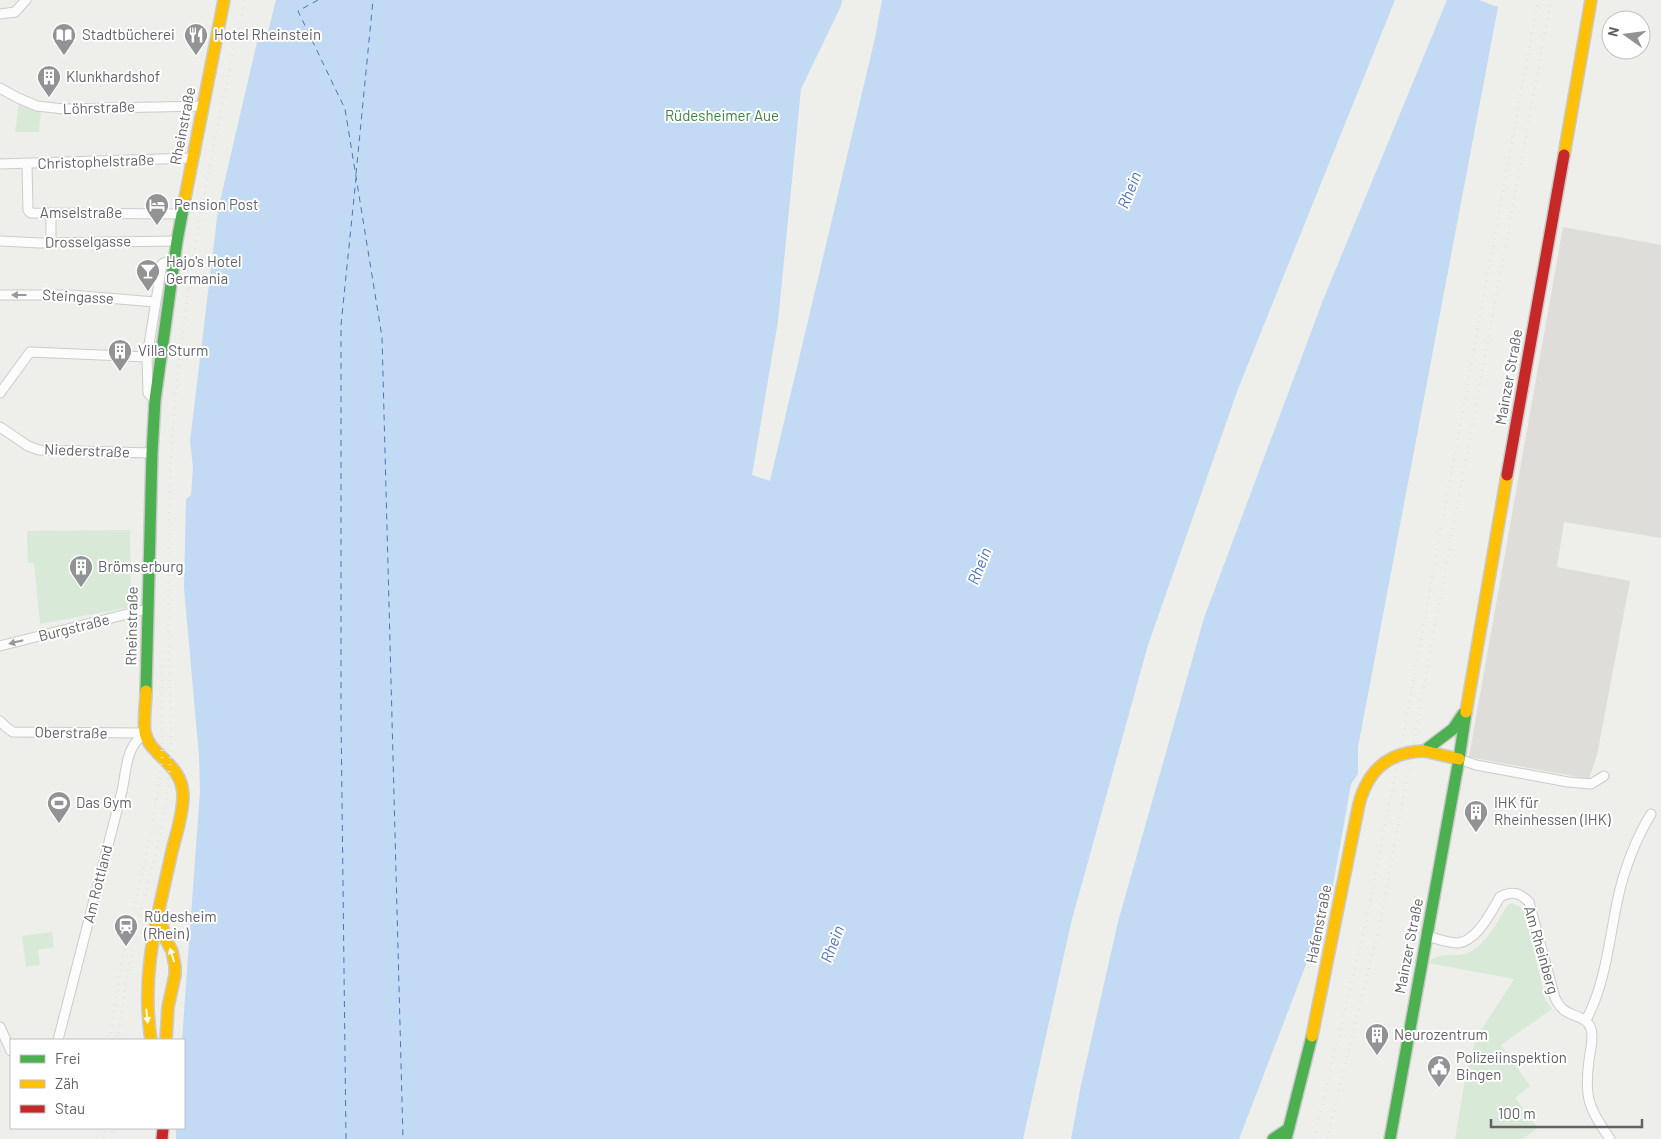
<svg xmlns="http://www.w3.org/2000/svg" width="1661" height="1139" viewBox="0 0 1661 1139" font-family="Barlow,sans-serif">
	<style>
		.industrial { fill: #deddda }
		.green { fill: #d9e9d8 }
		.water { fill: #c2daf4 }
		.lines { fill: none; stroke-linecap: round; stroke-linejoin: round }
		.ferry { stroke: #4e76b4; stroke-width: 1; stroke-dasharray: 6 5; stroke-linecap: butt }
		.street-casing { stroke: #cbcccb; stroke-width: 11 }
		.fast-casing { stroke: #cacaca; stroke-width: 14 }
		.slow-casing { stroke: #cacaca; stroke-width: 14 }
		.jam-casing { stroke: #cacaca; stroke-width: 14 }
		.street { stroke: #fcfcfc; stroke-width: 9 }
		.fast { stroke: #4caf50; stroke-width: 11 }
		.slow { stroke: #ffc107; stroke-width: 11 }
		.jam { stroke: #c62828; stroke-width: 11 }
		.rail { stroke: #e3e4e3; stroke-width: 3; stroke-dasharray: 1 6; stroke-linecap: butt }
		.slow-bridge-casing { stroke: #cacaca; stroke-width: 14; stroke-linecap: butt }
		.slow-bridge { stroke: #ffc107; stroke-width: 11 }
		.oneway { fill: #96989b }
		.oneway2 { fill: #f6fbf6 }
		.labels { text-anchor: middle; stroke-width: 4; stroke-linejoin: round; paint-order: stroke }
		.poi-label { font-size: 15px; fill: #5f6267; stroke: #fff; text-anchor: start }
		.street-label { font-size: 15px; fill: #5f6267; stroke: #fff }
		.park-label { font-size: 15px; fill: #3b8245; stroke: #fff }
		.water-label { font-size: 16px; font-style: italic; fill: #4e76b4; stroke: #fff }
	</style>
	<rect width="100%" height="100%" fill="#eeeeea"/>
	<polygon class="industrial" points="1563,227 1661,245 1661,538 1564,522 1557,567 1630,581 1597,755 1589,779 1469,757"/>
	<g class="green">
		<polygon points="19,103 41,110 39,132 15,132"/>
		<polygon points="130,530 131,607 40,624 34,563 28,563 27,531"/>
		<path d="M 1512,903 L 1522,908 L 1527,920 L 1545,999 L 1552,1009 L 1501,1045 L 1530,1086 L 1515,1098 L 1538,1128 L 1522,1139 L 1455,1139 L 1466,1075 L 1476,1038 L 1514,979 L 1429,963 C 1437,951 1453,957 1465,954 C 1487,946 1496,922 1508,905 Z"/>
		<polygon points="52,932 54,947 38,950 40,965 26,967 22,936"/>
	</g>
	<g class="water">
		<polygon points="276,0 842,0 841,6 801,89 778,321 752,475 770,481 875,38 882,0 1395,0 1238,389 1148,645 1071,923 1023,1139 176,1139 176,1128 184,1128 184,1040 182,1040 200,791 199,756 184,588 186,499 191,495 193,467 190,441 218,210 257,42 266,40"/>
		<polygon points="1447,0 1479,0 1498,7 1358,747 1358,774 1351,784 1330,902 1239,1139 1071,1139 1081,1085 1118,922 1204,618 1323,300"/>
	</g>
	<g class="lines">
		<g class="ferry">
			<polyline points="318,0 298,11 345,109 382,337 403,1139"/>
			<polyline points="356,174 373,0"/>
			<polyline points="346,1139 341,715 341,325 356,178"/>
		</g>
		<g class="street-casing">
			<g id="street">
				<polyline points="15,12 26,0"/>
				<polyline points="0,14 15,12"/>
				<polyline points="0,88 18,98 37,106 64,109 202,106"/>
				<polyline points="0,164 192,158"/>
				<polyline points="27,164 28,210 31,213 182,214"/>
				<polyline points="0,241 40,243 177,241"/>
				<polyline points="51,242 51,213"/>
				<polyline points="0,295 71,295 155,302"/>
				<polyline points="0,393 30,352 147,357"/>
				<polyline points="155,400 148,393 147,357 162,264 174,258"/>
				<polyline points="0,427 28,446 39,450 152,453"/>
				<polyline points="0,646 147,609"/>
				<polyline points="0,721 6,727 13,732 145,733"/>
				<polyline points="1459,759 1476,765 1568,782 1591,784 1604,776"/>
				<path d="M 1426,936 C 1436,938 1447,943 1458,943 C 1477,941 1491,912 1500,897 C 1512,890 1520,893 1529,902 L 1555,998 C 1558,1004 1561,1009 1567,1012 C 1576,1017 1588,1018 1591,1029 C 1594,1038 1590,1051 1589,1060 C 1584,1099 1589,1108 1610,1139"/>
				<path d="M 1586,1020 C 1606,983 1609,939 1618,898 C 1624,870 1636,838 1651,814"/>
				<polyline points="0,1027 11,1051"/>
				<path d="M 58,1040 L 122,791 C 127,768 125,748 145,733"/>
			</g>
		</g>
		<g class="fast-casing">
			<g id="fast">
				<polyline points="146,691 152,453 155,400 177,241 185,198"/>
				<polyline points="1424,751 1453,729 1463,714"/>
				<polyline points="1273,1139 1288,1129"/>
				<polyline points="1286,1139 1312,1036"/>
				<polyline points="1390,1139 1459,759 1466,712"/>
			</g>
		</g>
		<g class="slow-casing">
			<g id="slow">
				<polyline points="1564,155 1591,0"/>
				<polyline points="185,198 224,0"/>
				<path d="M 146,691 C 146,704 143,720 145,732 C 149,756 183,763 183,796 C 183,818 174,839 170,860 C 156,923 141,975 151,1040"/>
				<polyline points="1466,712 1507,475"/>
				<polyline points="1424,751 1459,759"/>
				<polyline points="160,915 165,938 172,951 175,966 175,975 168,1007 166,1040"/>
			</g>
		</g>
		<g class="jam-casing">
			<g id="jam">
				<polyline points="1507,475 1564,155"/>
				<polyline points="162,1139 163,1128"/>
			</g>
		</g>
		<use href="#street" class="street"/>
		<use href="#fast" class="fast"/>
		<use href="#slow" class="slow"/>
		<use href="#jam" class="jam"/>
		<g class="rail">
			<polyline points="110,1040 121,965 151,833 159,782 162,758 162,650"/>
			<path d="M 118,1040 C 122,1009 126,977 133,946 C 144,893 162,841 168,786 C 173,743 170,698 169,654 C 168,589 168,524 171,459 C 179,304 211,151 245,0"/>
			<polyline points="104,1139 105,1128"/>
			<polyline points="112,1139 113,1128"/>
			<polyline points="1314,1139 1366,922 1408,710 1538,0"/>
			<polyline points="1327,1139 1380,923 1551,0"/>
		</g>
		<g class="slow-bridge-casing">
			<path id="slow-bridge" d="M 1312,1036 L 1359,804 C 1368,770 1388,752 1424,751"/>
		</g>
		<use href="#slow-bridge" class="slow-bridge"/>
	</g>
	<defs><path id="oneway-solid" d="M-6-.8H1V-3.2L6.5 0L1 3.2V.8H-6Z" transform="scale(1.25)"/></defs>
	<g class="oneway">
		<use href="#oneway-solid" transform="translate(19 295) rotate(180)"/>
		<use href="#oneway-solid" transform="translate(16 642) rotate(166)"/>
	</g>
	<g class="oneway2">
		<use href="#oneway-solid" transform="translate(172 955) rotate(-108)"/>
		<use href="#oneway-solid" transform="translate(147 1016) rotate(84)"/>
	</g>
	<defs>
		<g id="library-pin" transform="scale(1.25)"><path d="M0 17L-7.5 6A9.5 9.5 0 1 1 7.5 6Z" fill="#919395" stroke="#fff"/><path d="M-6-4Q-3-5.5-.7-3.5V5Q-3 3-6 4ZM6-4Q3-5.5 .7-3.5V5Q3 3 6 4Z" fill="#fff"/></g>
		<g id="restaurant-pin" transform="scale(1.25)"><path d="M0 17L-7.5 6A9.5 9.5 0 1 1 7.5 6Z" fill="#919395" stroke="#fff"/><path d="M-5-6h1v4h1v-4h1v4h1v-4h1v5L-1.5 .5V6h-2V.5L-5-1ZM5-6V6H3V1.5H1.5Q1.5-4 5-6Z" fill="#fff"/></g>
		<g id="building-pin" transform="scale(1.25)"><path d="M0 17L-7.5 6A9.5 9.5 0 1 1 7.5 6Z" fill="#919395" stroke="#fff"/><path d="M-4-6H4V6H1V3H-1V6H-4ZM-2.5-4.3h1.7v1.8h-1.7ZM.8-4.3h1.7v1.8H.8ZM-2.5-1h1.7V.8h-1.7ZM.8-1h1.7V.8H.8Z" fill="#fff"/></g>
		<g id="hotel-pin" transform="scale(1.25)"><path d="M0 17L-7.5 6A9.5 9.5 0 1 1 7.5 6Z" fill="#919395" stroke="#fff"/><path d="M-6-4.5h1.5V1H6V5H4.5V3h-9V5H-6ZM-4 0a1.8 1.8 0 1 1 3.6 0ZM.5 0V-2.5h3Q6-2.5 6 0Z" fill="#fff"/></g>
		<g id="bar-pin" transform="scale(1.25)"><path d="M0 17L-7.5 6A9.5 9.5 0 1 1 7.5 6Z" fill="#919395" stroke="#fff"/><path d="M-6-5H6L.8 .8V4.5H3.5V6h-7V4.5H-.8V.8Z" fill="#fff"/></g>
		<g id="stadium-pin" transform="scale(1.25)"><path d="M0 17L-7.5 6A9.5 9.5 0 1 1 7.5 6Z" fill="#919395" stroke="#fff"/><path d="M0-5a6.5 5 0 1 0 0 10a6.5 5 0 1 0 0-10ZM-3.5-1.8h7v3.6h-7Z" fill="#fff"/></g>
		<g id="station-pin" transform="scale(1.25)"><path d="M0 17L-7.5 6A9.5 9.5 0 1 1 7.5 6Z" fill="#919395" stroke="#fff"/><path d="M-3-6H3Q5-6 5-4V2Q5 4 3 4L4.5 6H3L1.5 4h-3L-3 6H-4.5L-3 4Q-5 4-5 2V-4Q-5-6-3-6ZM-3.5-4v3h7v-3ZM-3.5 1v1.5H-2V1ZM2 1v1.5H3.5V1Z" fill="#fff"/></g>
		<g id="civic-pin" transform="scale(1.25)"><path d="M0 17L-7.5 6A9.5 9.5 0 1 1 7.5 6Z" fill="#919395" stroke="#fff"/><path d="M-.6-6.5H3V-4.5H.6V-3L4-1V1h2V6H-6V1h2V-1L-.6-3ZM-1.2 2.5V6h2.4V2.5Z" fill="#fff"/></g>
	</defs>
	<g fill-rule="evenodd">
		<use href="#library-pin" x="64" y="35"/>
		<use href="#restaurant-pin" x="196" y="35"/>
		<use href="#building-pin" x="49" y="77"/>
		<use href="#hotel-pin" x="157" y="205"/>
		<use href="#bar-pin" x="148" y="271"/>
		<use href="#building-pin" x="120" y="351"/>
		<use href="#building-pin" x="81" y="567"/>
		<use href="#stadium-pin" x="59" y="803"/>
		<use href="#building-pin" x="1476" y="812"/>
		<use href="#station-pin" x="126" y="926"/>
		<use href="#building-pin" x="1377" y="1035"/>
		<use href="#civic-pin" x="1439" y="1067"/>
	</g>
	<g class="labels">
		<g class="poi-label">
			<text x="82" y="40">Stadtbücherei</text>
			<text x="214" y="40">Hotel Rheinstein</text>
			<text x="66" y="82">Klunkhardshof</text>
			<text x="174" y="210">Pension Post</text>
			<text x="166" y="267">Hajo's Hotel<tspan x="166" dy="17">Germania</tspan></text>
			<text x="138" y="356">Villa Sturm</text>
			<text x="98" y="572">Brömserburg</text>
			<text x="76" y="808">Das Gym</text>
			<text x="1494" y="808">IHK für<tspan x="1494" dy="17">Rheinhessen (IHK)</tspan></text>
			<text x="144" y="922">Rüdesheim<tspan x="144" dy="17">(Rhein)</tspan></text>
			<text x="1394" y="1040">Neurozentrum</text>
			<text x="1456" y="1063">Polizeiinspektion<tspan x="1456" dy="17">Bingen</tspan></text>
		</g>
		<g class="street-label">
			<text transform="translate(99 108) rotate(-2)" y="5">Löhrstraße</text>
			<text transform="translate(183 126) rotate(-79)" y="5">Rheinstraße</text>
			<text transform="translate(96 162) rotate(-2)" y="5">Christophelstraße</text>
			<text x="81" y="218">Amselstraße</text>
			<text transform="translate(88 242) rotate(-1)" y="5">Drosselgasse</text>
			<text transform="translate(78 297) rotate(3)" y="5">Steingasse</text>
			<text transform="translate(1509 377) rotate(-80)" y="5">Mainzer Straße</text>
			<text transform="translate(87 451) rotate(2)" y="5">Niederstraße</text>
			<text transform="translate(132 626) rotate(-89)" y="5">Rheinstraße</text>
			<text transform="translate(74 628) rotate(-14)" y="5">Burgstraße</text>
			<text transform="translate(71 733) rotate(1)" y="5">Oberstraße</text>
			<text transform="translate(98 884) rotate(-76)" y="5">Am Rottland</text>
			<text transform="translate(1319 924) rotate(-79)" y="5">Hafenstraße</text>
			<text transform="translate(1409 946) rotate(-79)" y="5">Mainzer Straße</text>
			<text transform="translate(1541 950) rotate(74)" y="5">Am Rheinberg</text>
		</g>
		<g class="park-label">
			<text x="722" y="121">Rüdesheimer Aue</text>
		</g>
		<g class="water-label">
			<text transform="translate(1129 190) rotate(-68)" y="6">Rhein</text>
			<text transform="translate(979 566) rotate(-68)" y="6">Rhein</text>
			<text transform="translate(832 944) rotate(-69)" y="6">Rhein</text>
		</g>
	</g>
	<rect x="10" y="1039" width="175" height="90" fill="#ffffff" stroke="#bfc0c2"/>
	<rect x="20" y="1055" width="25" height="8" fill="#4caf50" stroke="#bfc0c2"/>
	<text x="55" y="1064" font-size="15" fill="#5f6267">Frei</text>
	<rect x="20" y="1080" width="25" height="8" fill="#ffc107" stroke="#bfc0c2"/>
	<text x="55" y="1089" font-size="15" fill="#5f6267">Zäh</text>
	<rect x="20" y="1105" width="25" height="8" fill="#c62828" stroke="#bfc0c2"/>
	<text x="55" y="1114" font-size="15" fill="#5f6267">Stau</text>
	<g transform="translate(1626 35) rotate(284)"><circle r="24" fill="#ffffff" stroke="#bfc0c2"/>
	<path d="M0-4L9 19L0 12L-9 19Z" fill="#919395"/>
	<text y="-8" font-size="14" font-weight="bold" text-anchor="middle" fill="#5f6267">N</text>
	</g>
	<path d="M1491 1119v8h151v-8" fill="none" stroke="#5f6267" stroke-width="2.5"/>
	<text x="1498" y="1119" font-size="15" fill="#5f6267" stroke="#ffffff" stroke-width="4" paint-order="stroke">100 m</text>
</svg>
